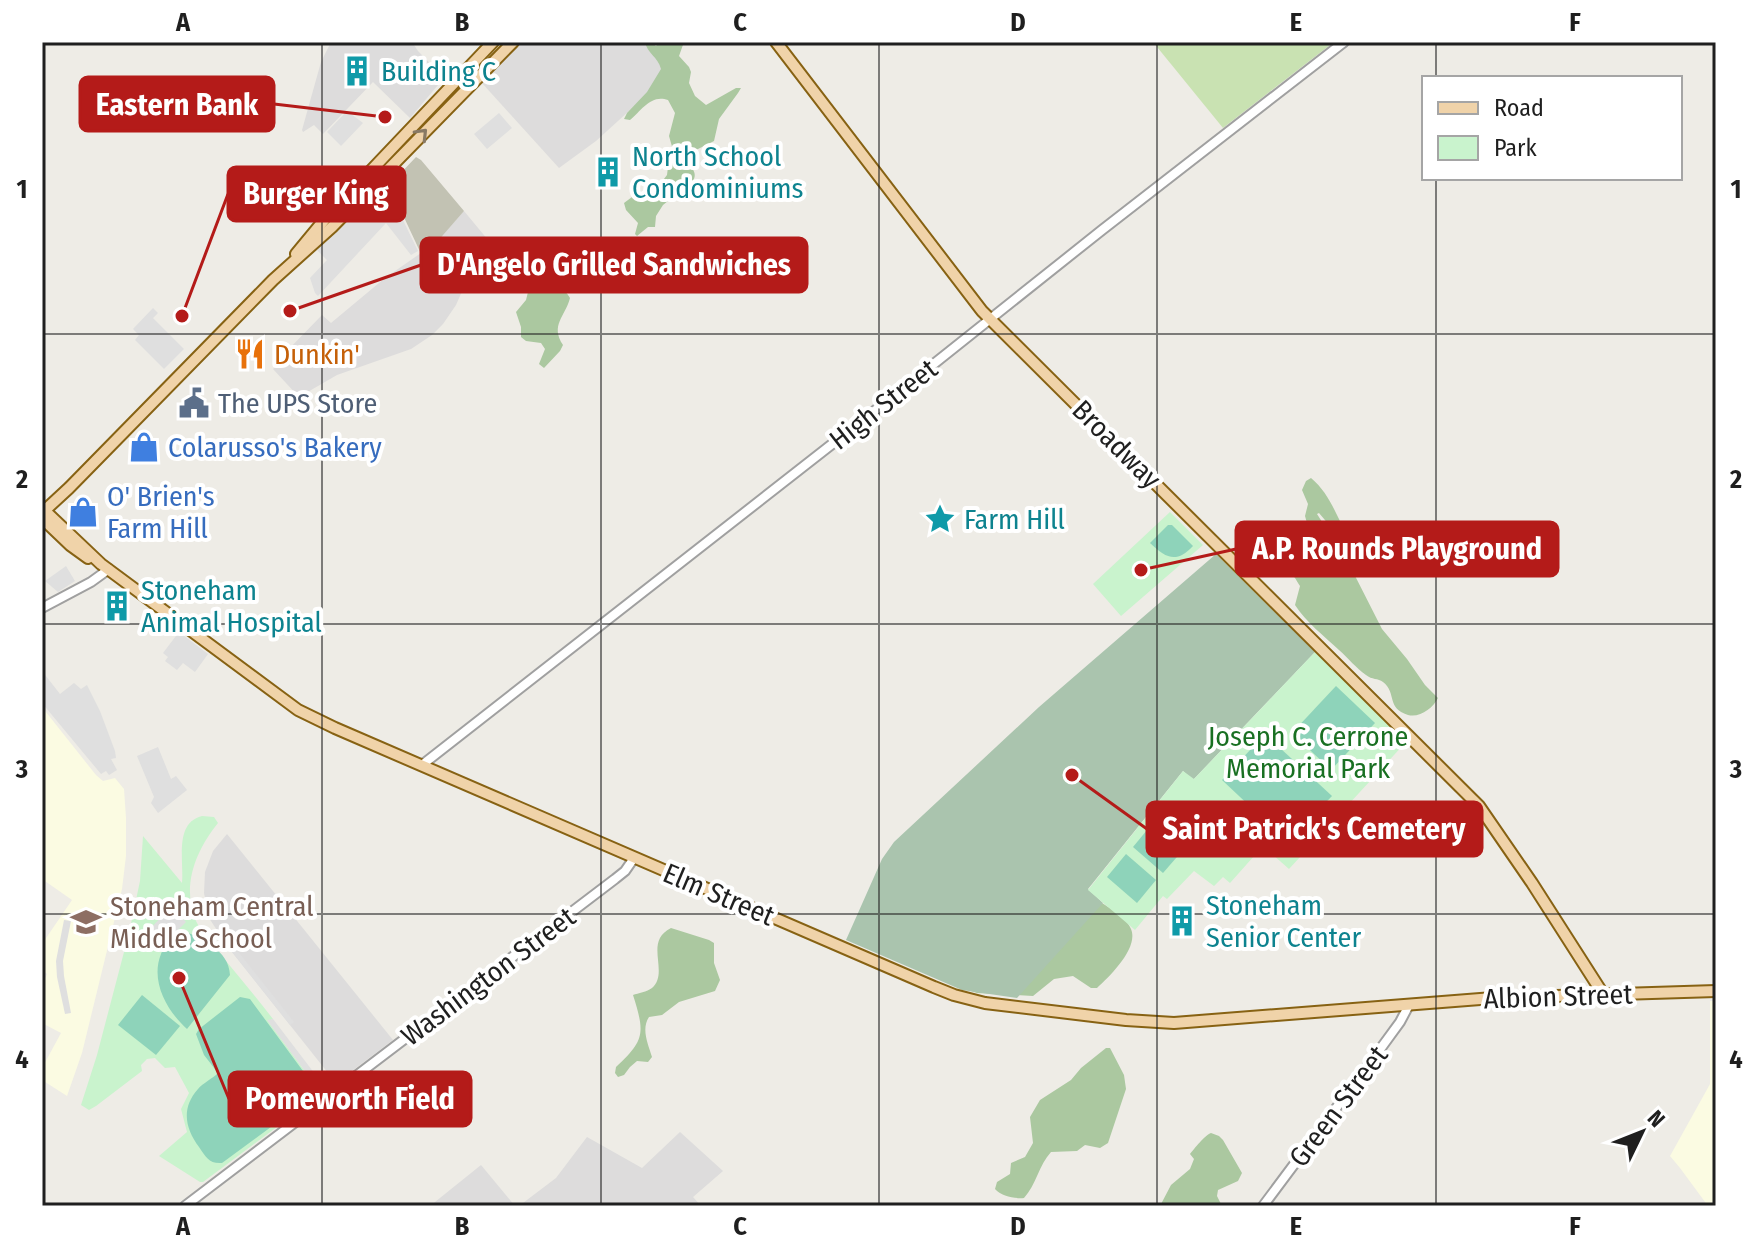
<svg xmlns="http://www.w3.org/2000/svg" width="1758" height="1248" viewBox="0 0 1758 1248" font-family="'Fira Sans Condensed',sans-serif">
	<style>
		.residential { fill: #dddcdc }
		.education { fill: #fbfbe2 }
		.construction { fill: #c2c2b3 }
		.grass { fill: #c9e2b2 }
		.forest { fill: #abc8a0 }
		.cemetery { fill: #aac4ae }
		.park { fill: #c9f3cd }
		.pitch { fill: #8ed3ba }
		.parking { fill: #dfdfdf }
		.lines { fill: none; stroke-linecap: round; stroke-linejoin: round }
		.minor-casing { stroke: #a0a0a0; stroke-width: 12 }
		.major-casing { stroke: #876213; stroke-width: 14 }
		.minor { stroke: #fff; stroke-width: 8 }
		.major { stroke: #f0d3a9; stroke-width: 10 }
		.oneway { stroke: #887964 }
		.grid { fill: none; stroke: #1f1f1f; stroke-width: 2; stroke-opacity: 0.55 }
		.labels { text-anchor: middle; stroke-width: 8; stroke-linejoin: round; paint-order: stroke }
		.culture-label { font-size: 28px; fill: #0d838f; stroke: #fff; text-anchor: start }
		.food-label { font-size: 28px; fill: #c56008; stroke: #fff; text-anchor: start }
		.service-label { font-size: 28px; fill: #4e5e75; stroke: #fff; text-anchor: start }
		.street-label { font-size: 28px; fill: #1f1f1f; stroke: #fff }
		.shop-label { font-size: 28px; fill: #366cbe; stroke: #fff; text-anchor: start }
		.park-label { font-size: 28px; fill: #197022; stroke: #fff }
		.education-label { font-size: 28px; fill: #785e54; stroke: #fff; text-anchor: start }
		.leader { fill: none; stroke: #b41b19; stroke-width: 3 }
		.callout-dot { fill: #b41b19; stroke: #fff; stroke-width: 3 }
		.callout { fill: #b41b19; stroke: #b41b19; stroke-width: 3 }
		.callout-label { font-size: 30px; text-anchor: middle; font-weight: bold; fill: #fff }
		.neatline { fill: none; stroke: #1f1f1f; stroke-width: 3 }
		.grid-label { font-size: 26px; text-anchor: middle; font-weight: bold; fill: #1f1f1f }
	</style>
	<rect width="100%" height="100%" fill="#eeece6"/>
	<g class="residential">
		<polygon points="331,42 412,42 418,51 444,78 410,118 373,82 323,134 314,125 303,132 302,130 321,62"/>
		<polygon points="521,42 648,42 673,71 596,141 559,168 481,82"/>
		<polygon points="464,211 488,240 477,257 456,305 443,324 432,335 411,349 337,375 299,397 273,369 288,355 286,352 322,315 331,323 385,278 421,253 423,257"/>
		<polygon points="227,834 393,1040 340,1080 332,1078 228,947 209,918 204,893 205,872 213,851"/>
		<polygon points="680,1132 723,1171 693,1197 701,1206 519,1206 556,1178 587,1137 642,1168"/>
		<polygon points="481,1165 515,1206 430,1206"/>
	</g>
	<g class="education">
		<polygon points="42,707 96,775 103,781 115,778 124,789 126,818 126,856 122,889 82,1053 67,1096 42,1080 42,1068 61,1033 42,1023 42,985 47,974 42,970 42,944 72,900 42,879"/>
		<polygon points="1710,1001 1716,1001 1716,1206 1708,1206 1680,1168 1670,1156 1710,1084"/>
	</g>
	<polygon class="construction" points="416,157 421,160 464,211 423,258 388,183 397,177"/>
	<polygon class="grass" points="1153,42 1334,42 1223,128"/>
	<g class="forest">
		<path d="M 645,42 L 650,42 L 656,46 L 660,42 L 684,42 L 679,56 L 689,67 L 691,72 L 689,83 L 695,96 L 706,105 L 736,88 L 741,88 L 738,93 L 719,119 L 714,141 L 696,150 L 689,158 C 688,167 699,171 693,181 L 663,205 L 656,216 L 655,227 L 648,227 L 637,236 L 635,234 L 638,223 L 626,210 L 624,203 L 632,197 L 642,201 L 648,200 L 667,175 L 669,159 L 673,150 L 669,136 L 675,113 L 668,100 C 651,94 642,110 630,120 L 624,119 L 627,113 L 647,92 L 661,69 C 658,57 647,53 645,42 Z"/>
		<path d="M 538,277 C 550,278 564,287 570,298 C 565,317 550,325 563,345 L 560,351 L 544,368 L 539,364 L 545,349 L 541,343 L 526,341 L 521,337 L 521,327 L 516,312 L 526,300 L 529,288 Z"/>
		<path d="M 1311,478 C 1328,492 1335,512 1345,531 L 1343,535 L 1330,526 L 1319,513 L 1317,514 L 1349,564 L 1382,629 L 1407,659 L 1425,685 L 1438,698 C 1433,708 1420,718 1408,715 C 1386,708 1397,693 1383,682 C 1378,678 1372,680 1366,675 C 1356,668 1348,658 1339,650 C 1324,636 1306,622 1295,605 L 1300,586 C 1296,580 1293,573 1287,570 C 1278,565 1271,565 1264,556 L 1269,549 L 1281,553 L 1293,546 L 1297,549 C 1297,556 1296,562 1303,565 L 1307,562 L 1311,537 L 1305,516 L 1308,504 L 1302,490 L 1306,481 Z"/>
		<path d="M 1091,896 C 1103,905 1125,914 1131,929 C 1139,948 1110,976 1097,988 L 1091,988 L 1073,976 L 1054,979 L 1033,996 L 977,993 L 968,990 Z"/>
		<path d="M 671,928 L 709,940 L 714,943 L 714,963 L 720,980 L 715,991 L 679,1002 L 662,1015 L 649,1017 C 641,1029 648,1044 652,1057 L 648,1062 L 637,1061 L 630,1067 L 624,1075 L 618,1077 L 615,1073 L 616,1067 C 645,1040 645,1033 633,995 C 638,993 647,992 652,988 C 670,972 643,942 671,928 Z"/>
		<path d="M 1106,1048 L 1110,1048 L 1124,1075 L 1126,1089 L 1108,1143 L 1100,1148 L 1085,1145 L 1077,1151 L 1051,1152 C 1039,1165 1036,1185 1024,1198 C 1015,1199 1001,1196 995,1189 L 997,1182 L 1010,1174 L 1011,1163 L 1025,1157 L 1033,1143 L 1030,1117 L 1040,1100 L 1071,1080 L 1081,1068 Z"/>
		<path d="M 1211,1133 L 1219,1136 L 1223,1140 L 1242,1173 L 1238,1181 L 1218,1190 L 1217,1196 L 1222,1206 L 1160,1206 L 1171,1185 L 1190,1169 L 1194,1159 L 1190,1154 C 1194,1149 1205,1135 1211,1133 Z"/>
	</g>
	<polygon class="cemetery" points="1216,554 1315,652 1193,780 1183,771 1088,889 1103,903 1017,998 962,990 846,940 882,859 894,842 1039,707"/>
	<g class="park">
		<polygon points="1170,512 1203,545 1121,616 1093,584"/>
		<polygon points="1315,652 1406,742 1289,869 1263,846 1230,883 1223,877 1214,886 1194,871 1167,899 1163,896 1135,930 1088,890 1183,771 1194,779"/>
		<path d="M 202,816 L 214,817 L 218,823 C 196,850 181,886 196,921 C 203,936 216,948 226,961 C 242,980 258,1000 273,1019 L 268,1021 L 310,1078 L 318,1078 L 325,1090 L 320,1095 L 203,1182 L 200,1182 L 159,1156 L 187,1132 L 181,1109 L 189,1093 L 175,1067 L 165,1068 L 155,1058 L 147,1059 L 141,1065 L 142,1071 L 96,1106 L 89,1110 L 81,1105 L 97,1055 L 129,933 L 140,881 L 143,836 L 182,883 C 184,860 174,823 202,816 Z"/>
	</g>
	<g class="pitch">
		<path d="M 1168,525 L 1172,525 L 1193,546 C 1176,564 1166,558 1150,543 Z"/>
		<polygon points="1336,686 1375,723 1331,770 1292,733"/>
		<polygon points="1265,734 1332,796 1288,842 1222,780"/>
		<polygon points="1152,824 1183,850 1163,873 1133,847"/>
		<polygon points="1126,854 1156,880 1137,903 1107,877"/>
		<path d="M 182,930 C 202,939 229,950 230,975 L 187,1029 C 167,1011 150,981 161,954 C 164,944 175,937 182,930 Z"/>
		<polygon points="142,995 180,1026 156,1055 118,1025"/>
		<path d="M 240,997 L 250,999 L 314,1086 L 317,1093 L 222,1163 C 209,1164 206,1157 199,1147 C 185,1128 181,1108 198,1089 C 203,1083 212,1079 218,1073 L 204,1055 L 196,1034 L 199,1029 Z"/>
	</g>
	<g class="parking">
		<polygon points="347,111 363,123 341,146 327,132"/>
		<polygon points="499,113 512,128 487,149 474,134"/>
		<polygon points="385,183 418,251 411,255 386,223 318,296 315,293 310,278 327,260 317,250"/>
		<polygon points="153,308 158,313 153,318 184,349 164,369 135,340 139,335 133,329"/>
		<polygon points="66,566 75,581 58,592 45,581"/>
		<polygon points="179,632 208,654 195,672 183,663 177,670 165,661 168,657 163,653"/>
		<polygon points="42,671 60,694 74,683 81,689 87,685 100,711 115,751 116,758 111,759 117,770 109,775 106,771 101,774 42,703"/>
		<polygon points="158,747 171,779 176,776 187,790 158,813 151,803 154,797 137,756"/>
		<polygon points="171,907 186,922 159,949 144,935"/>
		<polygon points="64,920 71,921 63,961 64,976 71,1013 65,1014 57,977 56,961"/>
		<polygon points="232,944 294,1022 290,1025 228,947"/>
		<polygon points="273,1019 318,1078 310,1078 267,1020"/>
	</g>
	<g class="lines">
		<g class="minor-casing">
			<g id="minor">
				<polyline points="42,608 91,582 109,569"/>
				<polyline points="422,765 891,398 1102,230 1344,42"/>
				<polyline points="185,1206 615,879 625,871 634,858"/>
				<polyline points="1263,1206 1381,1048 1400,1022 1409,1005"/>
			</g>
		</g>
		<g class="major-casing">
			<g id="major">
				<polyline points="776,42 982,311 1479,806 1532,883 1603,994"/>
				<polyline points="296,254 325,219 493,42"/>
				<polyline points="42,508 101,564 298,710 335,728 934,987 954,995 985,1003 1126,1020 1174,1023 1493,998 1716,991"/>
				<polyline points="44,511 48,524 70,545 88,558"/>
				<polyline points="42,513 69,488 273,280 332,227 513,42"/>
			</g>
		</g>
		<use href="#minor" class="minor"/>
		<use href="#major" class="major"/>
	</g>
	<defs><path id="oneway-chevron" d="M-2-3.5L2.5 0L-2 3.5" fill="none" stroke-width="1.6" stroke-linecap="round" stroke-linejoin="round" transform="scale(2)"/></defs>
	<use class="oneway" href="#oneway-chevron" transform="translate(422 134) rotate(-46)"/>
	<path class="grid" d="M 322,42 L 322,1206M 601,42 L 601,1206M 879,42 L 879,1206M 1157,42 L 1157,1206M 1436,42 L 1436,78M 1436,178 L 1436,1206M 42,334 L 1716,334M 42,624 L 1716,624M 42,914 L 1716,914"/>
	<defs>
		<g id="building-bare" transform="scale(2.4)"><path d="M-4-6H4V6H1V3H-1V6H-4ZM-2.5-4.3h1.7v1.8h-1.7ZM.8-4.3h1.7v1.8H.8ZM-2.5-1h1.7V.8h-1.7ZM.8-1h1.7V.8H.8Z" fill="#0f9aa8" stroke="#fff" stroke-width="2.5" paint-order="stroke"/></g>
		<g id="restaurant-bare" transform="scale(2.4)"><path d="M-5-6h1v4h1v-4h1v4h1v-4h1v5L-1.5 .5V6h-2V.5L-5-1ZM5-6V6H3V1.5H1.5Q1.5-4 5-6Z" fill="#e8710a" stroke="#fff" stroke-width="2.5" paint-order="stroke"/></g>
		<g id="civic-bare" transform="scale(2.4)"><path d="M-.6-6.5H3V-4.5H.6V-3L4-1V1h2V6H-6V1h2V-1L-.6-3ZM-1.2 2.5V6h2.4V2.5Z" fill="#5c6f8a" stroke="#fff" stroke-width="2.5" paint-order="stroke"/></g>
		<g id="shop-bare" transform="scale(2.4)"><path d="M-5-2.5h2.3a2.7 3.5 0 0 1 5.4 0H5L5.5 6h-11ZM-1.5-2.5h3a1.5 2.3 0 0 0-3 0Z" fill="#3f7fe0" stroke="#fff" stroke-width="2.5" paint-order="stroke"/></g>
		<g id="sight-bare" transform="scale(2.4)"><path d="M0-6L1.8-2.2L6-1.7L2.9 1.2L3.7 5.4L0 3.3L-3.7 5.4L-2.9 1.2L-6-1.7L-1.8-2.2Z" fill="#0f9aa8" stroke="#fff" stroke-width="2.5" paint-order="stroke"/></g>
		<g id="school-bare" transform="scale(2.4)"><path d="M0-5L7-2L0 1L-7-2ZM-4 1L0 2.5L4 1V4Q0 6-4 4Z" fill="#8d6e63" stroke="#fff" stroke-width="2.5" paint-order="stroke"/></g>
	</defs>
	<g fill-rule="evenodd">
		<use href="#building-bare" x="357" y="71"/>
		<use href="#building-bare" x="608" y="172"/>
		<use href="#restaurant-bare" x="250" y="354"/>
		<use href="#civic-bare" x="194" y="403"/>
		<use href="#shop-bare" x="144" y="447"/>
		<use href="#shop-bare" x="83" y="512"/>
		<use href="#sight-bare" x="940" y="519"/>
		<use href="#building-bare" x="117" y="606"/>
		<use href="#building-bare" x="1182" y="921"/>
		<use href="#school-bare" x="86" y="922"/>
	</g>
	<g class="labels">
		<g class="culture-label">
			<text x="381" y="81">Building C</text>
			<text x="632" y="166">North School<tspan x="632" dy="32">Condominiums</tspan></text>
			<text x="964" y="529">Farm Hill</text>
			<text x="141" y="600">Stoneham<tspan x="141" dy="32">Animal Hospital</tspan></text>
			<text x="1206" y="915">Stoneham<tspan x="1206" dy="32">Senior Center</tspan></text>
		</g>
		<g class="food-label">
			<text x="274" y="364">Dunkin'</text>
		</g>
		<g class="service-label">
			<text x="218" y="413">The UPS Store</text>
		</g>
		<g class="street-label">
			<text transform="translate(883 404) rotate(-38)" y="10">High Street</text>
			<text transform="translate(1117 444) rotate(45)" y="10">Broadway</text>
			<text transform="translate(719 894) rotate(23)" y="10">Elm Street</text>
			<text transform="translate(488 976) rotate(-37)" y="10">Washington Street</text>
			<text transform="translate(1558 996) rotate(-2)" y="10">Albion Street</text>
			<text transform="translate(1338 1106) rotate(-53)" y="10">Green Street</text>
		</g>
		<g class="shop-label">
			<text x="168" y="457">Colarusso's Bakery</text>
			<text x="107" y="506">O' Brien's<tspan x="107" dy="32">Farm Hill</tspan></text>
		</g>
		<g class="park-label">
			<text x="1308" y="746">Joseph C. Cerrone<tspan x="1308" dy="32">Memorial Park</tspan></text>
		</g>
		<g class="education-label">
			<text x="110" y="916">Stoneham Central<tspan x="110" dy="32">Middle School</tspan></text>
		</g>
	</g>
	<path class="leader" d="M385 117L274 104M182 316L228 194M290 311L421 265M1141 570L1236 549M1072 775L1147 829M179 978L229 1099"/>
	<g class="callout-dot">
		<circle cx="385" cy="117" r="8"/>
		<circle cx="182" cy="316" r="8"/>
		<circle cx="290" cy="311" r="8"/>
		<circle cx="1141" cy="570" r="8"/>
		<circle cx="1072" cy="775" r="8"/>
		<circle cx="179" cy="978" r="8"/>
	</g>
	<g class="callout">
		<rect x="80" y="77" width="194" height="54" rx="8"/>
		<rect x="228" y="167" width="177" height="54" rx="8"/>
		<rect x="421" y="238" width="386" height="54" rx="8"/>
		<rect x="1236" y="522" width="322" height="54" rx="8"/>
		<rect x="1147" y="802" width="335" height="54" rx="8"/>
		<rect x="229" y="1072" width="242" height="54" rx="8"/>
	</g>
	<g class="callout-label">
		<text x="177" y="115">Eastern Bank</text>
		<text x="316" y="204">Burger King</text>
		<text x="614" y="275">D'Angelo Grilled Sandwiches</text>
		<text x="1397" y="559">A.P. Rounds Playground</text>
		<text x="1314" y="839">Saint Patrick's Cemetery</text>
		<text x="350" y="1109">Pomeworth Field</text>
	</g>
	<rect width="1758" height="1248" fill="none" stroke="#ffffff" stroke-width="88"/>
	<rect x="1422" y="76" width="260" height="104" fill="#ffffff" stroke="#a5a5a5" stroke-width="2"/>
	<rect x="1438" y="102" width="40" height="12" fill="#f0d3a9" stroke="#a5a5a5" stroke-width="2"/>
	<text x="1494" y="116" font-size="24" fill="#1f1f1f">Road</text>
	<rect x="1438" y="136" width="40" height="24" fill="#c9f3cd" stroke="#a5a5a5" stroke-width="2"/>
	<text x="1494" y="156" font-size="24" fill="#1f1f1f">Park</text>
	<g transform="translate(1642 1132) rotate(47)" stroke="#ffffff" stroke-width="6" paint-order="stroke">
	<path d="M0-6L14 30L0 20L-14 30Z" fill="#1f1f1f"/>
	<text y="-12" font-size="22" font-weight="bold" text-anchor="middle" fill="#1f1f1f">N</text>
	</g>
	<rect x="44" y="44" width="1670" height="1160" class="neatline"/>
	<g class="grid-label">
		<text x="183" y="31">A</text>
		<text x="462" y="31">B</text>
		<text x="740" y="31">C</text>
		<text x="1018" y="31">D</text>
		<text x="1296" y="31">E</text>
		<text x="1575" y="31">F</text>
		<text x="22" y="198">1</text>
		<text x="1736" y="198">1</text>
		<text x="22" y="488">2</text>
		<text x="1736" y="488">2</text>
		<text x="22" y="778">3</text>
		<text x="1736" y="778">3</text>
		<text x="22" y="1068">4</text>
		<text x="1736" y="1068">4</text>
		<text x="183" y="1235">A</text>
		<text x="462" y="1235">B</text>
		<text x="740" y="1235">C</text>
		<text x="1018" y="1235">D</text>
		<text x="1296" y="1235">E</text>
		<text x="1575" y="1235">F</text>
	</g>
</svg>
